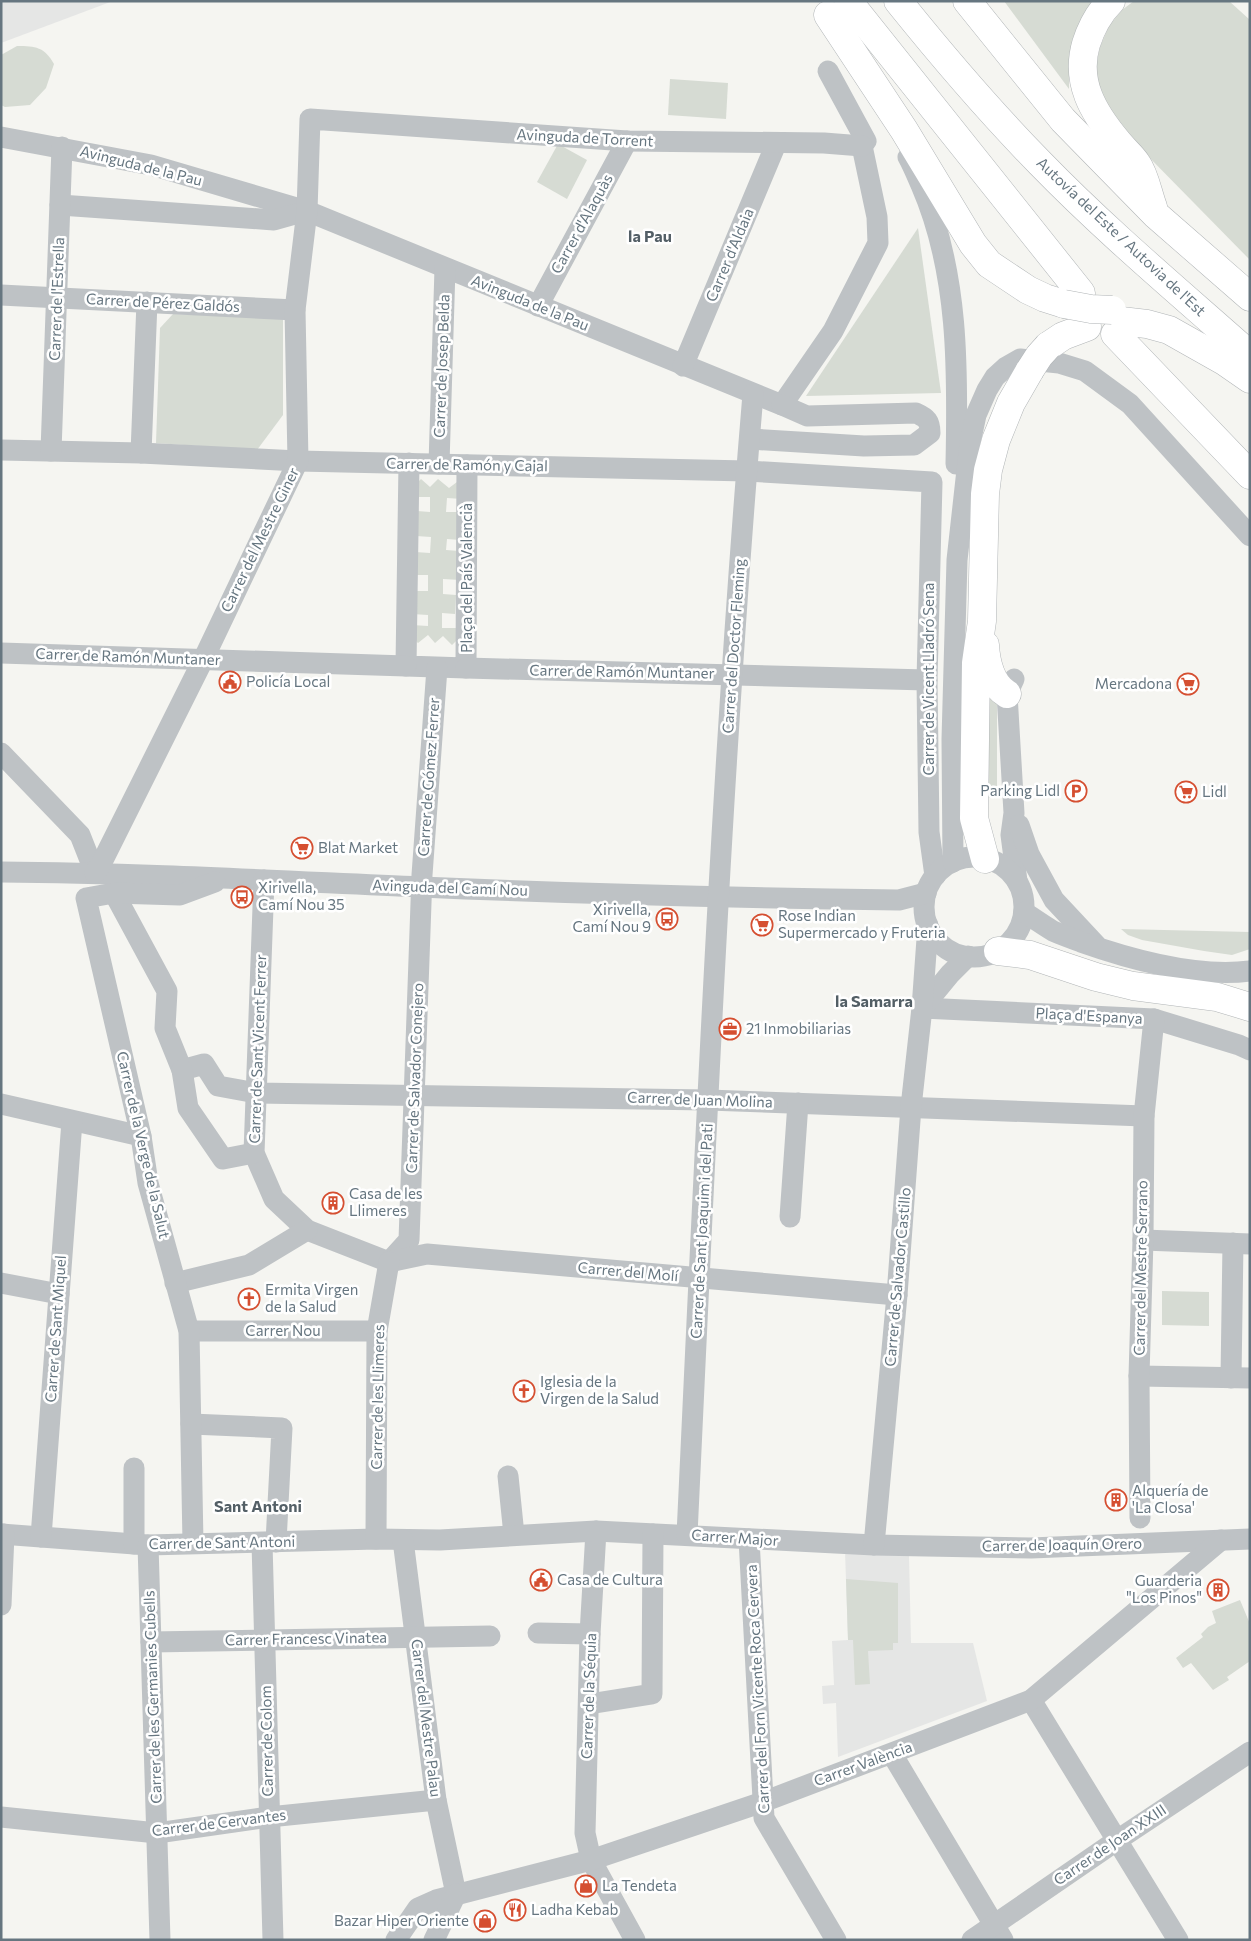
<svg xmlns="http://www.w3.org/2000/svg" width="1251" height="1941" viewBox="0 0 1251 1941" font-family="Commissioner,sans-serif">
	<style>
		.built { fill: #e5e6e5 }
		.green { fill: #d6dbd3 }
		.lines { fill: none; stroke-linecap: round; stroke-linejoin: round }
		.highway-casing { stroke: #b1b5b7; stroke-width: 29 }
		.minor { stroke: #bec2c5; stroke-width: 21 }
		.highway { stroke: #fff; stroke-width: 28 }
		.highway-bridge-casing { stroke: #b1b5b7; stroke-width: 29; stroke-linecap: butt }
		.highway-bridge { stroke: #fff; stroke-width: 28 }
		.labels { text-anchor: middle; stroke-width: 5; stroke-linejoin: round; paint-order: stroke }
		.street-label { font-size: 15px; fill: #667680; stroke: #fff }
		.poi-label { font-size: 15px; fill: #667680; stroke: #fff; text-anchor: start }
		.neighbourhood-label { font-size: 16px; font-weight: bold; fill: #535f66; stroke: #fff }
	</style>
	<rect width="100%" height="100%" fill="#f5f5f1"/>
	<g class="built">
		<polygon points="1,1 113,1 1,43"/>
		<polygon points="845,1551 909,1556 911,1643 973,1643 987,1701 838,1757 836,1703 823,1704 822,1686 834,1685 832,1641 848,1640"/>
	</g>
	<g class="green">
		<polygon points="1004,1 1094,1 1071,52 1069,72 1069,89"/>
		<polygon points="1134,1 1229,1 1250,20 1250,260 1141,149 1113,116 1096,86 1095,70 1100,47 1109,26 1122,10"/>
		<path d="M 17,46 C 36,46 44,47 54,64 L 46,88 L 30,105 L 5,107 L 1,105 L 1,55 Z"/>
		<polygon points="670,79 728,83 726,119 668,115"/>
		<polygon points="558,144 587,160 567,199 537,182"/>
		<polygon points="918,228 941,393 806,396"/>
		<polygon points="173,314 283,318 283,415 257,450 156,443 160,328"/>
		<polygon points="421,479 430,487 438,479 449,488 457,482 462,499 447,498 446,512 461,512 460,540 447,539 446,550 460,551 460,580 443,579 443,594 456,595 455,614 442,613 442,628 457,628 457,640 452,645 443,636 435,643 428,635 418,643 411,636 412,625 428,626 428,615 412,614 413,591 428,591 428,575 415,575 415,552 430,553 431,537 416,536 417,511 430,512 430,497 415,497 416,484"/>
		<polygon points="983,678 997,702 997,798 981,797"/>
		<polygon points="1121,929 1250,932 1250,949 1232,955 1204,951 1142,940 1128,935"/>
		<polygon points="1162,1291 1209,1292 1209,1326 1162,1325"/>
		<polygon points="846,1579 898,1583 898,1643 893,1643 893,1650 868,1651 870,1684 855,1685 853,1640 848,1640"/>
		<polygon points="1240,1600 1250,1624 1250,1661 1227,1677 1229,1680 1213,1690 1191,1663 1183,1668 1176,1658 1203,1637 1201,1634 1208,1627 1216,1623 1212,1611"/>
	</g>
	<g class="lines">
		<g class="highway-casing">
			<g id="highway">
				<polyline points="848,1 1081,293"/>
				<path d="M 898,1 C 943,57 990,112 1040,163 C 1106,231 1179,292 1250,355"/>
				<polyline points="967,1 1063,120 1156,215 1250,297"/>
				<path d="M 1111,1 C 1099,13 1091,28 1086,44 C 1075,82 1093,112 1117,141 C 1123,149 1131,155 1137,164 C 1145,175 1148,194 1153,207"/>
				<polyline points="828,15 904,130 973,244 989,264 1028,290 1045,298 1064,304"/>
				<polyline points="1121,321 1147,324 1169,330 1224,361 1250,379"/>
				<polyline points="1115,334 1250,475"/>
				<polyline points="1048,346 1063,336 1087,327"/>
				<path d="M 985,645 C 986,662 991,685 1007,694"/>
				<polyline points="985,859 974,818 976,663 982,621 985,494 988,470 996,440 1011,403 1030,370"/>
				<polyline points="998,951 1030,955 1096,977 1133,986 1217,997 1250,1007"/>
			</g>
		</g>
		<g class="minor">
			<polyline points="828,71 866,141 862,146"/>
			<polyline points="1,137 151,165 307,211 782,405 833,331 878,243 877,217 862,146"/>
			<path d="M 908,157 C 913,166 917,176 921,185 C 959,272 958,371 956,464"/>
			<polyline points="60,205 274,220 306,211"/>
			<polyline points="1,295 295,310"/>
			<polyline points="538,306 627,141"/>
			<polyline points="683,366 776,144"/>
			<path d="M 750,439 L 864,446 L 914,445 L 930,433 C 930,421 927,418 916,413 L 807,416 L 782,405"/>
			<polyline points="1,450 141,453 298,461 747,471 932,482 927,680 929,832 935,876"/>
			<polyline points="51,451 62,147"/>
			<polyline points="141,453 147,302"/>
			<polyline points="409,463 406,666 466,668 467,465"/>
			<polyline points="439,464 445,268"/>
			<polyline points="1,653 406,666"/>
			<polyline points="466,668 927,680"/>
			<polyline points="1014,679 1007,694 1014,813 1011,835 1017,881"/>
			<polyline points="1,753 80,835 95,873"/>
			<polyline points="1019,825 1029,854 1054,900 1096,945"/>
			<circle cx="974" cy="907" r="50"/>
			<polyline points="953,862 952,739 957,560 970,443 976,415 987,390 995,377 1006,367 1020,359 1059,363 1085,371 1130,404 1250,536"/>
			<path d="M 1,872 C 141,873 281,881 421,887 C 580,894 740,898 899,900 L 926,893"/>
			<polyline points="95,873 101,864 203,660 298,461 295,310 307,211 310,119 627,141 824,143 862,146"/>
			<polyline points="264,880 254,1153 274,1199 307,1230 389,1262"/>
			<polyline points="114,893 167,991 165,1028 182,1070 204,1064 218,1086 256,1093 708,1100 1144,1116"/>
			<path d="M 1024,912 C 1033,918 1043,925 1053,931 C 1061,935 1072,938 1081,942 C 1132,960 1196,978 1250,971"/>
			<polyline points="922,1008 1154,1019 1239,1045 1250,1050"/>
			<polyline points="922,1008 950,974 968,956"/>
			<polyline points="182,1070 188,1108 223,1159 254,1153"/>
			<polyline points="1,1104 141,1136"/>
			<polyline points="790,1217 798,1103"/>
			<polyline points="1143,1240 1250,1244"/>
			<polyline points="389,1262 409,1240 422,875 437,668"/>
			<polyline points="389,1262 427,1254 897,1295"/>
			<polyline points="1,1283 59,1294"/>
			<polyline points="175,1283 249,1265 307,1230"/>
			<polyline points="189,1331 377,1331"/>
			<polyline points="1139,1376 1250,1378"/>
			<polyline points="1231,1378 1233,1243"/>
			<polyline points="191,1424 282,1428 276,1542"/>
			<polyline points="508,1476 514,1535"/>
			<polyline points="1140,1518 1139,1376 1143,1240 1144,1116 1154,1019"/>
			<polyline points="596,1531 590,1634 585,1833 591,1860 635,1940"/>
			<polyline points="1,1534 148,1545 376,1539 440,1540 596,1531 874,1545 1031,1548 1250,1539"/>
			<path d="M 687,1535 C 705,1154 721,774 753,394"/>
			<polyline points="41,1537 72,1121"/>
			<polyline points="376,1539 377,1331 389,1262"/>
			<polyline points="749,1539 764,1818 836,1940"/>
			<polyline points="403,1540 436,1800 456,1894"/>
			<polyline points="193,1543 189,1331 148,1183 141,1136 86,898 114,893 180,895 215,882"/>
			<polyline points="262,1543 273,1940"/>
			<polyline points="134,1544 134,1468"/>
			<polyline points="148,1545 160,1940"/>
			<polyline points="874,1545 897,1295 911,1107 922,1008 928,925"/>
			<polyline points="1,1605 4,1534"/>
			<polyline points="538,1633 590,1634"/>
			<polyline points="151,1642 490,1636"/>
			<polyline points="1031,1700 1178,1940"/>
			<polyline points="589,1704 652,1694 653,1534"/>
			<polyline points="892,1754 1003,1940"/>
			<polyline points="1,1817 157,1833 269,1817 436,1800"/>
			<polyline points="396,1940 418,1908 436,1900 591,1860 763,1802 1031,1700 1221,1540"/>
			<polyline points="434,1940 456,1894"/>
			<polyline points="972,1940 1116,1841 1250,1752"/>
		</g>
		<use href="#highway" class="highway"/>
		<g class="highway-bridge-casing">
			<g id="highway-bridge">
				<polyline points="1064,304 1091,309 1112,310"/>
				<polyline points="1030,370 1039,356 1048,346"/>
			</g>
		</g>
		<use href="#highway-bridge" class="highway-bridge"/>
	</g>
	<defs>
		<g id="civic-ring" transform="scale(1.125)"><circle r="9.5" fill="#fff" stroke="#d54f31" stroke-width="1.5"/><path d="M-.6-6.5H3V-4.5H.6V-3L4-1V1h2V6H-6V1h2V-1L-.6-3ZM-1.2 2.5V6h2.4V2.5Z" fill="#d54f31"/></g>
		<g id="supermarket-ring" transform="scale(1.125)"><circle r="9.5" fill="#fff" stroke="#d54f31" stroke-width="1.5"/><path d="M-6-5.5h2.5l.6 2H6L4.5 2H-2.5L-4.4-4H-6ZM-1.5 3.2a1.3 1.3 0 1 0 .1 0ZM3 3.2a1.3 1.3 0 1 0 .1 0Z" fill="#d54f31"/></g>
		<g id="parking-ring" transform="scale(1.125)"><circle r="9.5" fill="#fff" stroke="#d54f31" stroke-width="1.5"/><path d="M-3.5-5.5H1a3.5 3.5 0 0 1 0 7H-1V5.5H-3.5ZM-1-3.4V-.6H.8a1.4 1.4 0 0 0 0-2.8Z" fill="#d54f31"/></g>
		<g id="bus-ring" transform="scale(1.125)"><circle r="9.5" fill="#fff" stroke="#d54f31" stroke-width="1.5"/><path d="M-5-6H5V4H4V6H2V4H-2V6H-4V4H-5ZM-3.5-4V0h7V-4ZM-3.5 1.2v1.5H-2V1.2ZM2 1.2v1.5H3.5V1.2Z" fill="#d54f31"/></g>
		<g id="office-ring" transform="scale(1.125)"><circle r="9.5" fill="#fff" stroke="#d54f31" stroke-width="1.5"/><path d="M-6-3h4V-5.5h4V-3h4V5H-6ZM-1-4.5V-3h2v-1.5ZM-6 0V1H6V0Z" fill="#d54f31"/></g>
		<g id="building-ring" transform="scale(1.125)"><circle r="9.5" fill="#fff" stroke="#d54f31" stroke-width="1.5"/><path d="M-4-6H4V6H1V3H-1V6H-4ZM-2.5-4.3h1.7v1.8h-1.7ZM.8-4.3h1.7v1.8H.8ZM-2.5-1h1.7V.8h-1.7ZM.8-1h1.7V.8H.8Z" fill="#d54f31"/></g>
		<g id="church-ring" transform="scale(1.125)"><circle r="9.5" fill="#fff" stroke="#d54f31" stroke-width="1.5"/><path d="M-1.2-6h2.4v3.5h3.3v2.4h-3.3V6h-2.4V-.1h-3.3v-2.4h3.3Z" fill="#d54f31"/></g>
		<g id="shop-ring" transform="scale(1.125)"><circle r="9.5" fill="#fff" stroke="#d54f31" stroke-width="1.5"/><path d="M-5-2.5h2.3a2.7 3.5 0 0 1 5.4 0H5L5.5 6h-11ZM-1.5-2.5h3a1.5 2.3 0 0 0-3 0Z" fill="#d54f31"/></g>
		<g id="restaurant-ring" transform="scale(1.125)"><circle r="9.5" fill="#fff" stroke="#d54f31" stroke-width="1.5"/><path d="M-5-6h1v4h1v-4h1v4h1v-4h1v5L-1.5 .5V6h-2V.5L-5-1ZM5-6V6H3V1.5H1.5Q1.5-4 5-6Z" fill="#d54f31"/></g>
	</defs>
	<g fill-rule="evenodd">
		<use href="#civic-ring" x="230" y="682"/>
		<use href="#supermarket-ring" x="1188" y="684"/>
		<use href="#parking-ring" x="1076" y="791"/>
		<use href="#supermarket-ring" x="1186" y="792"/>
		<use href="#supermarket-ring" x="302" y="848"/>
		<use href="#bus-ring" x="242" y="897"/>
		<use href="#bus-ring" x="667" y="919"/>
		<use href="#supermarket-ring" x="762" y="925"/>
		<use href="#office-ring" x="730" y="1029"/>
		<use href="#building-ring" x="333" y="1203"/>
		<use href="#church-ring" x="249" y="1299"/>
		<use href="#church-ring" x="524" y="1391"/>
		<use href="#building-ring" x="1116" y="1500"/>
		<use href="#civic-ring" x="541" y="1580"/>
		<use href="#building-ring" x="1218" y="1590"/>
		<use href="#shop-ring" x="586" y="1886"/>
		<use href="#restaurant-ring" x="515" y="1910"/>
		<use href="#shop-ring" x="485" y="1921"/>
	</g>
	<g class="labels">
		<g class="street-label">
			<text transform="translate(585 138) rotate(3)" y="5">Avinguda de Torrent</text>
			<text transform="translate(141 166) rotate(14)" y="5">Avinguda de la Pau</text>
			<text transform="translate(582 224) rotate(-61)" y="5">Carrer d'Alaquàs</text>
			<text transform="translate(1121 237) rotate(43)" y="5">Autovía del Este / Autovia de l'Est</text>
			<text transform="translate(730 255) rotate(-67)" y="5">Carrer d'Aldaia</text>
			<text transform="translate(57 299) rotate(-88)" y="5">Carrer de l'Estrella</text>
			<text transform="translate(163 303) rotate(3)" y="5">Carrer de Pérez Galdós</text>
			<text transform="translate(530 303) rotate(22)" y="5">Avinguda de la Pau</text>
			<text transform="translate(442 366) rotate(-88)" y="5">Carrer de Josep Belda</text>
			<text transform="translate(467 465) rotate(1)" y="5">Carrer de Ramón y Cajal</text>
			<text transform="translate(260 540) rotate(-64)" y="5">Carrer del Mestre Giner</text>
			<text transform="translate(467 578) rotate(-90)" y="5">Plaça del País Valencià</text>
			<text transform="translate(734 646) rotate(-86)" y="5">Carrer del Doctor Fleming</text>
			<text transform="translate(128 657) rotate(2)" y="5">Carrer de Ramón Muntaner</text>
			<text transform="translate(622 672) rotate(1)" y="5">Carrer de Ramón Muntaner</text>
			<text transform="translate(929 679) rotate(-90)" y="5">Carrer de Vicent Lladró Sena</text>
			<text transform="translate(429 777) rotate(-86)" y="5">Carrer de Gómez Ferrer</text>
			<text transform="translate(450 888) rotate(2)" y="5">Avinguda del Camí Nou</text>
			<text transform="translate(1089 1016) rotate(3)" y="5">Plaça d'Espanya</text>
			<text transform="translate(258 1049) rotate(-88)" y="5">Carrer de Sant Vicent Ferrer</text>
			<text transform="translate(415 1078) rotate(-88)" y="5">Carrer de Salvador Conejero</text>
			<text transform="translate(700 1100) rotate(2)" y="5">Carrer de Juan Molina</text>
			<text transform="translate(143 1145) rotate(77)" y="5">Carrer de la Verge de la Salut</text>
			<text transform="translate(702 1231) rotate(-87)" y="5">Carrer de Sant Joaquim i del Pati</text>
			<text transform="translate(1141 1268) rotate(-89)" y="5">Carrer del Mestre Serrano</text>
			<text transform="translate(628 1272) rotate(5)" y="5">Carrer del Molí</text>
			<text transform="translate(898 1277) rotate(-85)" y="5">Carrer de Salvador Castillo</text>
			<text transform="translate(56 1329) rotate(-86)" y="5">Carrer de Sant Miquel</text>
			<text x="283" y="1336">Carrer Nou</text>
			<text transform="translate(378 1397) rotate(-89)" y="5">Carrer de les Llimeres</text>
			<text transform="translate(735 1538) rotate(4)" y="5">Carrer Major</text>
			<text transform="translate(222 1543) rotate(-1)" y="5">Carrer de Sant Antoni</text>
			<text transform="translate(1062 1545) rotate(-1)" y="5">Carrer de Joaquín Orero</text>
			<text transform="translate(306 1639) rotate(-1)" y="5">Carrer Francesc Vinatea</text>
			<text transform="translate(758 1689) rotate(-93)" y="5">Carrer del Forn Vicente Roca Cervera</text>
			<text transform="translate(589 1696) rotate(-88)" y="5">Carrer de la Séquia</text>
			<text transform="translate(153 1697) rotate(-92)" y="5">Carrer de les Germanies Cubells</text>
			<text transform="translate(426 1718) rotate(83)" y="5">Carrer del Mestre Palau</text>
			<text transform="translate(267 1741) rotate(-91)" y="5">Carrer de Colom</text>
			<text transform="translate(863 1764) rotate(-20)" y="5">Carrer València</text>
			<text transform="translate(219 1823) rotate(-7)" y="5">Carrer de Cervantes</text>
			<text transform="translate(1110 1845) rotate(-34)" y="5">Carrer de Joan XXIII</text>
		</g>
		<g class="poi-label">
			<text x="246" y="687">Policía Local</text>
			<text x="1172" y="689" text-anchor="end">Mercadona</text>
			<text x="1060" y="796" text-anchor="end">Parking Lidl</text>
			<text x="1202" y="797">Lidl</text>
			<text x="318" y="853">Blat Market</text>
			<text x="258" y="893">Xirivella,<tspan x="258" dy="17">Camí Nou 35</tspan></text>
			<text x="651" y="915" text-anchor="end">Xirivella,<tspan x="651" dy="17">Camí Nou 9</tspan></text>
			<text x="778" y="921">Rose Indian<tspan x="778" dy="17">Supermercado y Fruteria</tspan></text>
			<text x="746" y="1034">21 Inmobiliarias</text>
			<text x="349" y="1199">Casa de les<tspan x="349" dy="17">Llimeres</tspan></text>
			<text x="265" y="1295">Ermita Virgen<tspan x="265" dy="17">de la Salud</tspan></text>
			<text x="540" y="1387">Iglesia de la<tspan x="540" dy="17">Virgen de la Salud</tspan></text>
			<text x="1132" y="1496">Alquería de<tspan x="1132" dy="17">'La Closa'</tspan></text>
			<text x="557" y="1585">Casa de Cultura</text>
			<text x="1202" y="1586" text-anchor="end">Guarderia<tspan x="1202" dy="17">"Los Pinos"</tspan></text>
			<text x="602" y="1891">La Tendeta</text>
			<text x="531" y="1915">Ladha Kebab</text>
			<text x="469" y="1926" text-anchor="end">Bazar Hiper Oriente</text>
		</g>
		<g class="neighbourhood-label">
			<text x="650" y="242">la Pau</text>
			<text x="874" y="1007">la Samarra</text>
			<text x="258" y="1512">Sant Antoni</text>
		</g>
	</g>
	<rect width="1251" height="1941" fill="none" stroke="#667680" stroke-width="5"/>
</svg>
